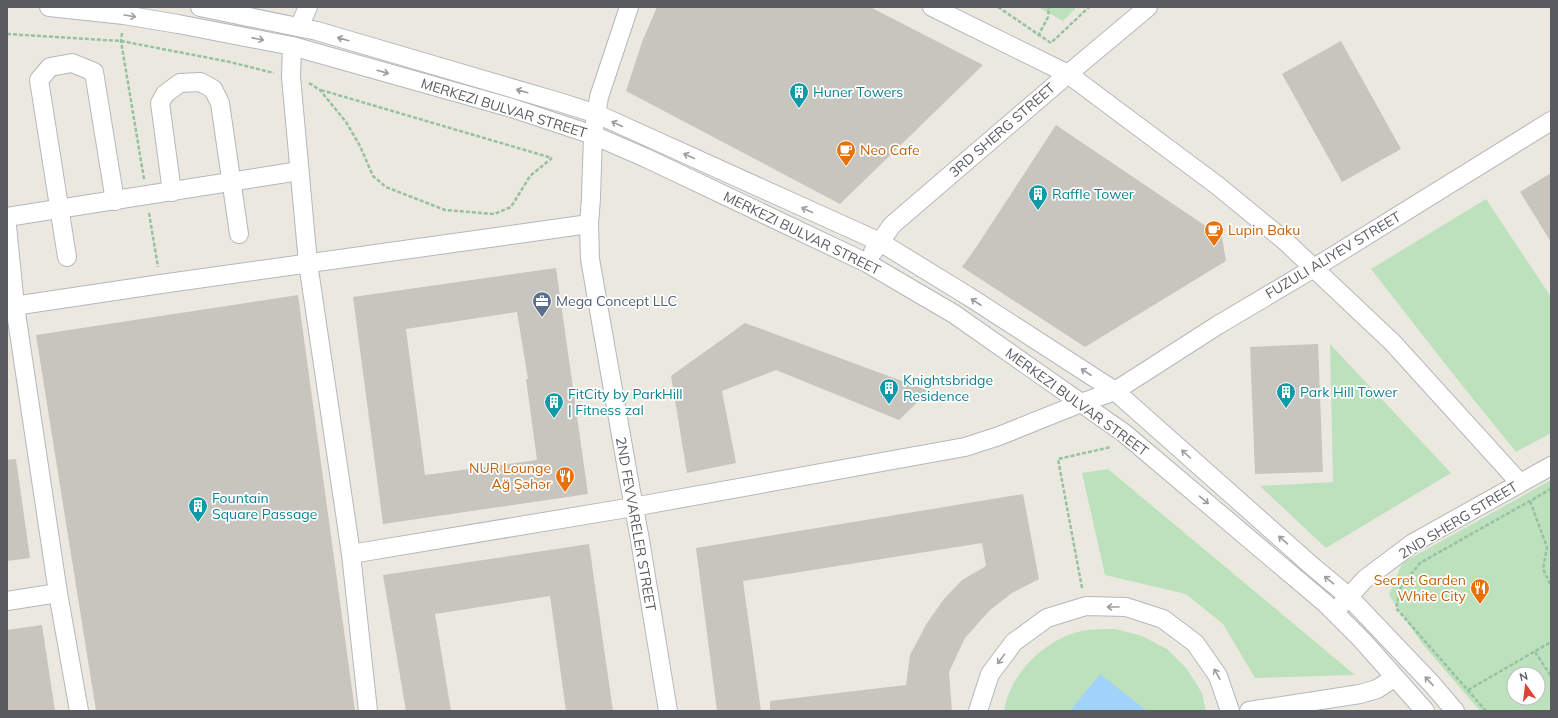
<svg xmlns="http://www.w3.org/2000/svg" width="1558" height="718" viewBox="0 0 1558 718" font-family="Mulish,sans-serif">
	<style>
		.green { fill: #bde1bd; fill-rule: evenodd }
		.water { fill: #a1d2f9 }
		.building { fill: #c8c5bf; fill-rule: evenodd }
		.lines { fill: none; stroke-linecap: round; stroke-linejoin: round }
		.minor-casing { stroke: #b5b7bc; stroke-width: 20 }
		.path { stroke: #97c1a3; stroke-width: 2.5; stroke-dasharray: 4 2; stroke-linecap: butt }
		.minor { stroke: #fff; stroke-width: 18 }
		.oneway { stroke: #9b9da0 }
		.labels { text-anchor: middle; stroke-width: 3.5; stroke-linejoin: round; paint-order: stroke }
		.culture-label { font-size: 14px; fill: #0d838f; stroke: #fff; text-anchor: start }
		.street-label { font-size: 14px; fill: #585c60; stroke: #fff }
		.food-label { font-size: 14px; fill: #c56008; stroke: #fff; text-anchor: start }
		.service-label { font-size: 14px; fill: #4e5e75; stroke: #fff; text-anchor: start }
	</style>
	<rect width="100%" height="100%" fill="#ebe8e0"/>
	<g class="green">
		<polygon points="1038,7 1077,7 1063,21"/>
		<polygon points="1486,199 1551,297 1551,433 1516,452 1457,379 1371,269"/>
		<polygon points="1330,344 1451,473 1326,548 1260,486 1333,482"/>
		<polygon points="1108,469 1355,675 1255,678 1223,624 1186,594 1105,575 1082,473"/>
		<path d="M 1551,480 L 1551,711 L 1480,711 L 1421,642 L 1389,595 L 1402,563 ZM 1514,674 L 1538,674 L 1538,698 L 1514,698 Z"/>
		<path d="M 1115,629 L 1142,636 L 1167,649 L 1187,669 L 1202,693 L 1206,711 L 1004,711 C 1010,672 1048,636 1087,630 C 1096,629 1106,629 1115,629 Z"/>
	</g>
	<polygon class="water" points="1100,674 1147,711 1070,711"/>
	<g class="building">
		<polygon points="657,7 870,7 983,65 840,204 626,91 642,42"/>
		<polygon points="1341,41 1401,149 1342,182 1282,74"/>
		<polygon points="1056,125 1222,237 1226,261 1085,347 962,267 977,246"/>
		<polygon points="1551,173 1551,242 1520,192"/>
		<path d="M 556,268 L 588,494 L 383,524 L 353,297 ZM 517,312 L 528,379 L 526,379 L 537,460 L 425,475 L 406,329 Z"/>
		<polygon points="298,295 355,711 96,711 36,335"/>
		<polygon points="745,323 929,391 899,420 776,370 722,391 736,463 687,473 671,376"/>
		<polygon points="1318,344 1323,472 1255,474 1250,347"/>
		<polygon points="16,459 30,558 7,561 7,460"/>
		<polygon points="1023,494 1039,579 1012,593 990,610 965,638 949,672 952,711 770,711 770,701 906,685 910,655 927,623 944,599 962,580 986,566 982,543 743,581 761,711 717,711 696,548"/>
		<polygon points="589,544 613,711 566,711 550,596 435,614 451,711 406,711 383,575"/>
		<polygon points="42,625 55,711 7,711 7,630"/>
	</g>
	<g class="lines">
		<g class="minor-casing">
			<g id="minor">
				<polyline points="49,7 124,15 178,24 292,46 512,108 593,135 646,158 867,263 954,314 1124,433 1325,603 1362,640 1425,711"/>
				<polyline points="200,7 317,31 559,102 597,114 880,242 968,296 1115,391 1312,566 1348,596 1431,683 1455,711"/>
				<polyline points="629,7 599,97 593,135 591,198 589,224 590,259 628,475 640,540 668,711"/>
				<polyline points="932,7 1068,74 1218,186 1285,241 1393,343 1520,483"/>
				<polyline points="299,27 308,7"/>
				<polyline points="292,46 291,77 308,263 351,554 368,711"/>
				<polyline points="172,192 160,103 165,94 180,83 200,82 213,89 220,103 239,234"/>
				<polyline points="7,217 299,171"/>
				<polyline points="7,226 15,306 58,593 79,711"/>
				<polyline points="873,252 892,225 1068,74 1148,7"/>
				<polyline points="67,257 39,80 50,67 72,63 94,72 115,201"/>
				<polyline points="7,307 161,284 589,224"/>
				<polyline points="351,554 633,507 965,447 999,436 1081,403 1115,391 1218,325 1314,268 1551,121"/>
				<polyline points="7,601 58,593"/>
				<polyline points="1341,605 1365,579 1413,543 1551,466"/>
				<polyline points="978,711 990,674 1014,642 1047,618 1086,606 1126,607 1163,619 1195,643 1218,676 1230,711"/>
				<polyline points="1249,711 1360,694 1377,689 1394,678"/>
			</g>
		</g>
		<g class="path">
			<polyline points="998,7 1051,43 1089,7"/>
			<polyline points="122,33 121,41 144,179"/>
			<polyline points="7,34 121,41 230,62 274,73"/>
			<polyline points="1038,36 1048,17 1049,7"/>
			<polyline points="309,83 320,90 346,122 360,146 373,176 386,187 445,210 494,214 511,207 530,176 552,158"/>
			<polyline points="321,90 552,158"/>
			<polyline points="149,213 158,267"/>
			<polyline points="1530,501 1547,547 1543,569 1551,586"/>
			<polyline points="1082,588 1058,459 1111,447"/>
			<polyline points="1535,652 1551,676"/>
			<polyline points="1468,690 1551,642"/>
			<polyline points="1486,711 1396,608 1401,587 1420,563 1551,489"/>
		</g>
		<use href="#minor" class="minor"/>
	</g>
	<defs><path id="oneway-shaft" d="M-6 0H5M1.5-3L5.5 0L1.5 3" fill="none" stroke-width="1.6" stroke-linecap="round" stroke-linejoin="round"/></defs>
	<g class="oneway">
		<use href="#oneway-shaft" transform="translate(130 16) rotate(9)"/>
		<use href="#oneway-shaft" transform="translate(258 39) rotate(11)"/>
		<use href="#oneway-shaft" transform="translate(343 39) rotate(-164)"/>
		<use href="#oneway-shaft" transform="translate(383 72) rotate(16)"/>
		<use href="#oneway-shaft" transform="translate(522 91) rotate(-164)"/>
		<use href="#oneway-shaft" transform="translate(617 124) rotate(-155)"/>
		<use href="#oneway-shaft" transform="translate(689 156) rotate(-156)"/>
		<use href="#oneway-shaft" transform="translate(807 210) rotate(-156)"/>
		<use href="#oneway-shaft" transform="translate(976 302) rotate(-147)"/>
		<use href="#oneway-shaft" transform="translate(1086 372) rotate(-147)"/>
		<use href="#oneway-shaft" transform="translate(1186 454) rotate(-138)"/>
		<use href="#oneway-shaft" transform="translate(1204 500) rotate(40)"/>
		<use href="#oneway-shaft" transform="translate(1283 540) rotate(-139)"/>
		<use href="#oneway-shaft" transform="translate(1329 580) rotate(-141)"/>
		<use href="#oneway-shaft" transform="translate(1113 607) rotate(-180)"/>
		<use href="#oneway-shaft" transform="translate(1001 659) rotate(126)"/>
		<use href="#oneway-shaft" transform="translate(1217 674) rotate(-119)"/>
		<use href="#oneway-shaft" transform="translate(1429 681) rotate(-133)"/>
	</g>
	<defs>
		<g id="building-pin" transform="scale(1)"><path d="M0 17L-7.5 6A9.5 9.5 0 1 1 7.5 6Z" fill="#0f9aa8" stroke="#fff"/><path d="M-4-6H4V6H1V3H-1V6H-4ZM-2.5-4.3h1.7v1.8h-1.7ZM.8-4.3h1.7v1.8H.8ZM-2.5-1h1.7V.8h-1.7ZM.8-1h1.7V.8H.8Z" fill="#fff"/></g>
		<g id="cafe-pin" transform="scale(1)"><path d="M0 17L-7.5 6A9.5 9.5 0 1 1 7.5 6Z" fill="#e8710a" stroke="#fff"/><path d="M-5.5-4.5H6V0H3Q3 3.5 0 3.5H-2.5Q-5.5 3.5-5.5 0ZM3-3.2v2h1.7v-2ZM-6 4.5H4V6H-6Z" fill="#fff"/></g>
		<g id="office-pin" transform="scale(1)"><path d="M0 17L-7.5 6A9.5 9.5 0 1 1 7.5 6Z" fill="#5c6f8a" stroke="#fff"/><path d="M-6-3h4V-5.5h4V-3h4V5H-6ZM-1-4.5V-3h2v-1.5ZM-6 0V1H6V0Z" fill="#fff"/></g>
		<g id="restaurant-pin" transform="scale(1)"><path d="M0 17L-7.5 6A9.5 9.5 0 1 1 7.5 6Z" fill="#e8710a" stroke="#fff"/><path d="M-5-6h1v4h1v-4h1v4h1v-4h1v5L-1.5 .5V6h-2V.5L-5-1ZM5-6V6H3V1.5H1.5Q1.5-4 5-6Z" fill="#fff"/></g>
	</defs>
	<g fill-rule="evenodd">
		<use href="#building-pin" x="799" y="92"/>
		<use href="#cafe-pin" x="846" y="150"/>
		<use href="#building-pin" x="1038" y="194"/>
		<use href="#cafe-pin" x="1214" y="230"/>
		<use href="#office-pin" x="542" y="301"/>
		<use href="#building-pin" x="889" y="388"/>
		<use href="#building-pin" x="1286" y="392"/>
		<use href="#building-pin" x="554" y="402"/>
		<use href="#restaurant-pin" x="565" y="476"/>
		<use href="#building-pin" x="198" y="506"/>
		<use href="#restaurant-pin" x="1480" y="588"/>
	</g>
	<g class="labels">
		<g class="culture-label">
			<text x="813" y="97">Huner Towers</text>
			<text x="1052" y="199">Raffle Tower</text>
			<text x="903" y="385">Knightsbridge<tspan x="903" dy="16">Residence</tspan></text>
			<text x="1300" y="397">Park Hill Tower</text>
			<text x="568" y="399">FitCity by ParkHill<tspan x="568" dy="16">| Fitness zal</tspan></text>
			<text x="212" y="503">Fountain<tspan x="212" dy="16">Square Passage</tspan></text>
		</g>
		<g class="street-label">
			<text transform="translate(504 108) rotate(17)" y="5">MERKEZI BULVAR STREET</text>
			<text transform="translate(1002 130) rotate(-41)" y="5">3RD SHERG STREET</text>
			<text transform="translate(802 233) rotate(26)" y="5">MERKEZI BULVAR STREET</text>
			<text transform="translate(1333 255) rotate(-31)" y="5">FUZULI ALIYEV STREET</text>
			<text transform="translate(1077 402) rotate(36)" y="5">MERKEZI BULVAR STREET</text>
			<text transform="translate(1458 520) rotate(-31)" y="5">2ND SHERG STREET</text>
			<text transform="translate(636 524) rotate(80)" y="5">2ND FEVVARELER STREET</text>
		</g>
		<g class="food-label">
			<text x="860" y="155">Neo Cafe</text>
			<text x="1228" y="235">Lupin Baku</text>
			<text x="551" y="473" text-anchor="end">NUR Lounge<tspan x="551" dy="16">Ağ Şəhər</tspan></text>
			<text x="1466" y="585" text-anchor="end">Secret Garden<tspan x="1466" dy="16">White City</tspan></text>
		</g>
		<g class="service-label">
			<text x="556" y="306">Mega Concept LLC</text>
		</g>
	</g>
	<rect width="1558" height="718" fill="none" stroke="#585c60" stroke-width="16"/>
	<g transform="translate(1526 686) rotate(346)"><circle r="19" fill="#ffffff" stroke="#bcbebf"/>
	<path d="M0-3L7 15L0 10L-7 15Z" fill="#dd4333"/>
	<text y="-6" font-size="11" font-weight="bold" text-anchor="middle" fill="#585c60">N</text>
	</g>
</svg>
